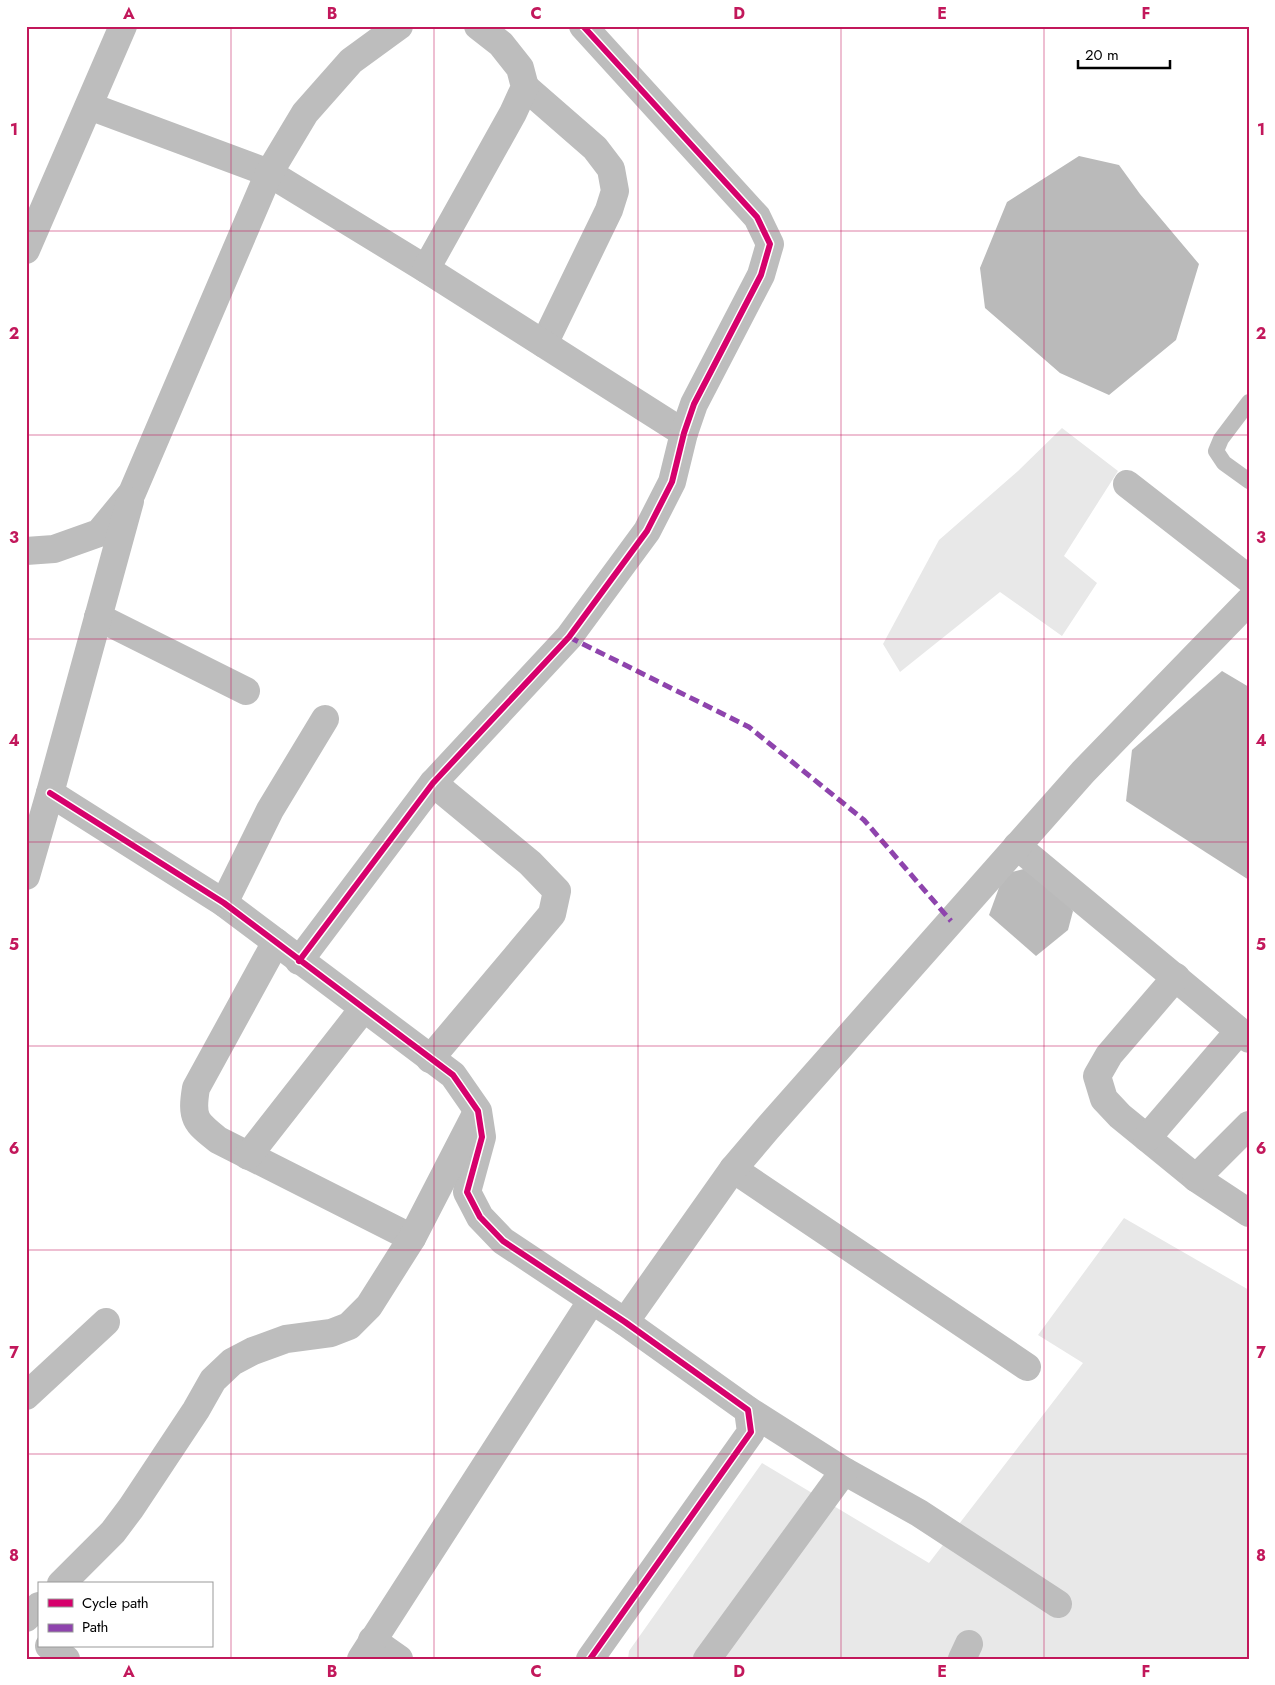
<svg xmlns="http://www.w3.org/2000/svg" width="1275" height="1685" viewBox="0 0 1275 1685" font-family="Jost,sans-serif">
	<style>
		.green { fill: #e8e8e8 }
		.water { fill: #bababa }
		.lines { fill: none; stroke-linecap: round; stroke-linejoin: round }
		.service { stroke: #bdbdbd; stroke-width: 16 }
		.minor { stroke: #bdbdbd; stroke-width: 28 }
		.quiet { stroke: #8e44ad; stroke-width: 5; stroke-dasharray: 10 5; stroke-linecap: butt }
		.cycleway-casing { stroke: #fff; stroke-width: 9 }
		.cycleway { stroke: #d6006c; stroke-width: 6 }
		.grid { fill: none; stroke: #c2185b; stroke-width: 1; stroke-opacity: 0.55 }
		.neatline { fill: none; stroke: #c2185b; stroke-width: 2 }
		.grid-label { font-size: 16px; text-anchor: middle; font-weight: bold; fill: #c2185b }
	</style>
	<rect width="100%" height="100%" fill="#fff"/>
	<g class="green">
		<polygon points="1062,428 1118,471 1064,556 1097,583 1062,636 1000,592 900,672 883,644 939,540 1018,471"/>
		<polygon points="1124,1218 1249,1290 1249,1659 628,1659 629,1651 762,1463 929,1563 1083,1363 1038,1335"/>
	</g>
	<g class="water">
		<polygon points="1079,156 1119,165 1140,194 1199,264 1176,340 1109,395 1060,373 985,308 980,268 1007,202"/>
		<polygon points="1222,671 1249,687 1249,880 1126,801 1132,750"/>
		<polygon points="1039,865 1073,911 1068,930 1036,956 989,915 1004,874"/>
	</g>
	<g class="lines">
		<polyline class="service" points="1249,402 1221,439 1216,451 1224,463 1249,481"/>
		<g class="minor">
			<polyline points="525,87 595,148 611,169 615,191 609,210 544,344"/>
			<polyline points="89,106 269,173 426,269 684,433"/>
			<polyline points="26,250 123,26"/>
			<polyline points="426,269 513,113 525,87 520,68 501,44 478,26"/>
			<polyline points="1127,484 1249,579"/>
			<polyline points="26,551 54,549 99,533 132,493 269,173 305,113 351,61 399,26"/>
			<polyline points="98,617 246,691"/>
			<polyline points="50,793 224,903 453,1075 478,1111 482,1137 467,1192 480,1217 503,1241 625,1322 748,1410 751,1432 590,1659"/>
			<polyline points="1017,846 1249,1039"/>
			<polyline points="26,876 50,793 130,501"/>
			<polyline points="224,903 270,810 325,719"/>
			<path d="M 276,942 L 196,1088 C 191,1118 195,1122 218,1140 L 412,1238"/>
			<polyline points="299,961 433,783 569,637 647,531 672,482 684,433 694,404 761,275 770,244 757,217 583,26"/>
			<polyline points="1176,977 1109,1055 1097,1076 1104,1099 1120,1116 1196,1178 1249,1213"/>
			<polyline points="430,1059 552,914 557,891 530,863 433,783"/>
			<polyline points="1147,1138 1239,1031"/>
			<polyline points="248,1156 363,1009"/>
			<polyline points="733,1169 1027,1367"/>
			<polyline points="1196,1178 1249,1125"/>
			<polyline points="625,1322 733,1169 767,1129 1083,772 1249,601"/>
			<polyline points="26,1396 106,1322"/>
			<polyline points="748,1410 844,1471 919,1513 1058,1604"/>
			<polyline points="61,1584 113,1532 131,1508 196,1410 213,1380 232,1362 253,1351 286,1339 331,1333 349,1326 369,1306 412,1238 476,1114"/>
			<polyline points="26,1618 39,1606"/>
			<polyline points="372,1640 399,1659"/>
			<polyline points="49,1646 66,1659"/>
			<polyline points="361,1659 592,1300"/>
			<polyline points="707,1659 844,1471"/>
			<polyline points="962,1659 969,1644"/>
		</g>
		<polyline class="quiet" points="569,637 749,727 864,820 951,921"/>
		<g class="cycleway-casing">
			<g id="cycleway">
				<polyline points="50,793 224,903 453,1075 478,1111 482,1137 467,1192 480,1217 503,1241 625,1322 748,1410 751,1432 590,1659"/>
				<polyline points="299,961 433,783 569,637 647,531 672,482 684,433 694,404 761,275 770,244 757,217 583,26"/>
			</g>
		</g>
		<use href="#cycleway" class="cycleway"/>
	</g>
	<path class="grid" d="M 231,26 L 231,1659M 434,26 L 434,1659M 638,26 L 638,1659M 841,26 L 841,1659M 1044,26 L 1044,1659M 26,231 L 1249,231M 26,435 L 1249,435M 26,639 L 1249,639M 26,842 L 1249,842M 26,1046 L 1249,1046M 26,1250 L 1249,1250M 26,1454 L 1249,1454"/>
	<rect width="1275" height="1685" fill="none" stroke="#ffffff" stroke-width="55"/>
	<rect x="38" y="1582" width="175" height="65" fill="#ffffff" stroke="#999999"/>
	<rect x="48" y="1599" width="25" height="8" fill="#d6006c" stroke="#999999"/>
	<text x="82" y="1608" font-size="15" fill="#000000">Cycle path</text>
	<rect x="48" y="1624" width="25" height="8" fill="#8e44ad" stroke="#999999"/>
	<text x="82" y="1632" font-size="15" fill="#000000">Path</text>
	<path d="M1078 60v8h92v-8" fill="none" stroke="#000000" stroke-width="2.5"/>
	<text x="1085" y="60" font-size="15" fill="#000000" stroke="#ffffff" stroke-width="4" paint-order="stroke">20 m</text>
	<rect x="28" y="28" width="1220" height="1630" class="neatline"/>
	<g class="grid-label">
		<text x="129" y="19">A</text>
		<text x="332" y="19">B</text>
		<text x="536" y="19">C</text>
		<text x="739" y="19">D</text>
		<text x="942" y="19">E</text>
		<text x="1146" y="19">F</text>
		<text x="14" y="135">1</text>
		<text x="1261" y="135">1</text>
		<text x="14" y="339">2</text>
		<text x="1261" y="339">2</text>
		<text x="14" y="543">3</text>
		<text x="1261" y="543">3</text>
		<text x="14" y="746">4</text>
		<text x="1261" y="746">4</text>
		<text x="14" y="950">5</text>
		<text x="1261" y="950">5</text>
		<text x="14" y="1154">6</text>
		<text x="1261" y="1154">6</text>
		<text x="14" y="1358">7</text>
		<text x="1261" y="1358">7</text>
		<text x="14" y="1561">8</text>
		<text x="1261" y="1561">8</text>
		<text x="129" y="1677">A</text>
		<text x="332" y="1677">B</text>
		<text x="536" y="1677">C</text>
		<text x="739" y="1677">D</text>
		<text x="942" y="1677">E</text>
		<text x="1146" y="1677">F</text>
	</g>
</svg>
